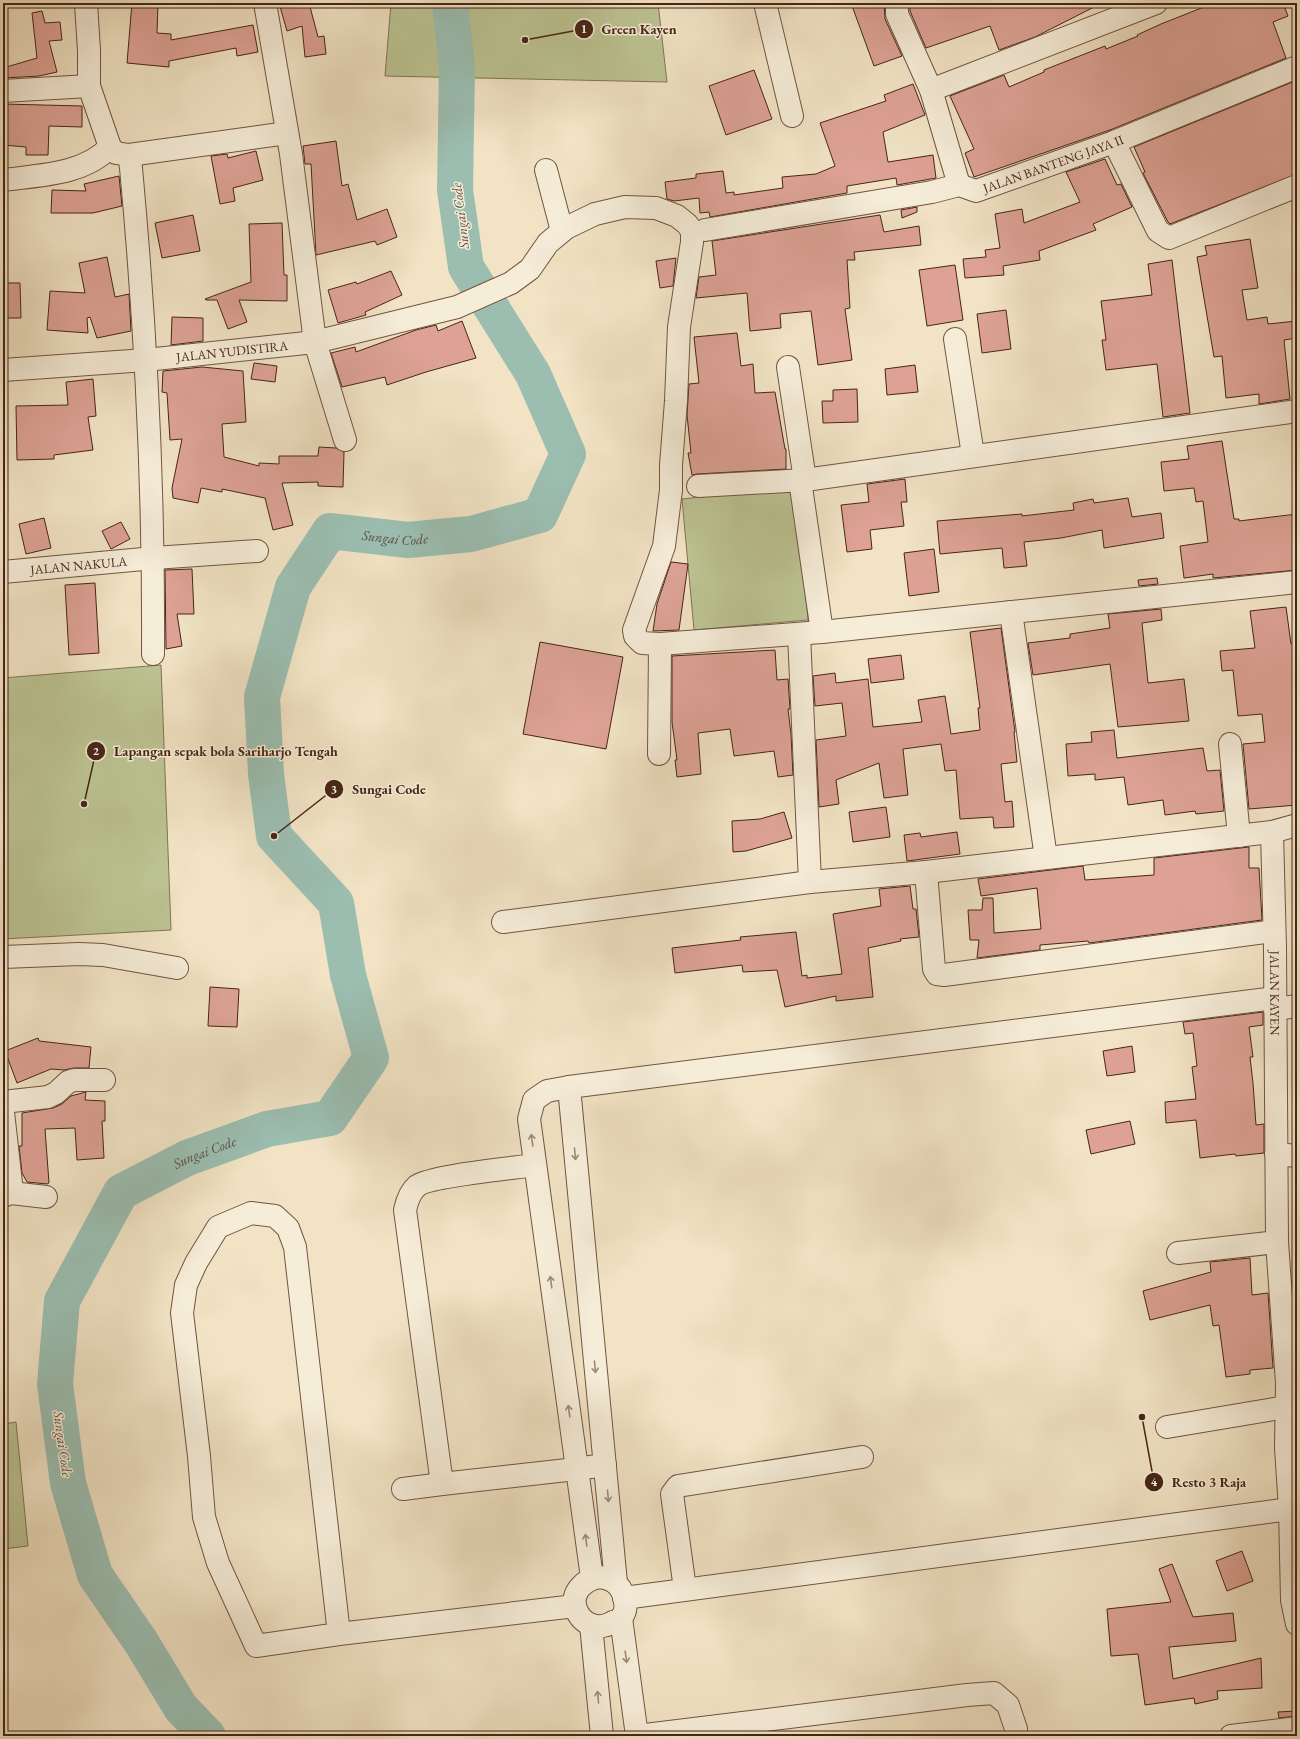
<svg xmlns="http://www.w3.org/2000/svg" width="1300" height="1739" viewBox="0 0 1300 1739" font-family="'EB Garamond',serif">
	<style>
		.green { fill: #bcc392; stroke: #827454 }
		.lines { fill: none; stroke-linecap: round; stroke-linejoin: round }
		.river { stroke: #9bbeb1; stroke-width: 36 }
		.building { fill: #dda295; stroke: #472516 }
		.minor-casing { stroke: #725442; stroke-width: 24 }
		.minor { stroke: #f6edd9; stroke-width: 22 }
		.oneway { stroke: #9e8978 }
		.labels { text-anchor: middle; stroke-width: 3; stroke-linejoin: round; paint-order: stroke }
		.street-label { font-size: 13px; fill: #472516; stroke: #f6edd9 }
		.water-label { font-size: 14px; font-style: italic; fill: #5c4b3d; stroke: #f6edd9 }
		.leader { fill: none; stroke: #472516; stroke-width: 1.5 }
		.callout-dot { fill: #472516; stroke: #f6edd9; stroke-width: 1.5 }
		.mark-label { font-size: 12px; text-anchor: middle; font-weight: bold; fill: #fff }
		.callout-label { font-size: 14px; text-anchor: middle; font-weight: bold; fill: #472516; stroke: #f6edd9; stroke-width: 3; stroke-linejoin: round; paint-order: stroke }
	</style>
	<rect width="100%" height="100%" fill="#f1e3c4"/>
	<filter id="stains"><feTurbulence type="fractalNoise" baseFrequency=".005" numOctaves="4"/><feColorMatrix values="0 0 0 0 .2 0 0 0 0 .09 0 0 0 0 .02 0 0 0 .5 -.17"/></filter>
	<radialGradient id="worn" r=".72"><stop offset=".6" stop-color="#630" stop-opacity="0"/><stop offset="1" stop-color="#630" stop-opacity=".3"/></radialGradient>
	<g class="green">
		<polygon points="391,3 658,3 667,82 385,76"/>
		<polygon points="796,487 808,620 694,630 682,499"/>
		<polygon points="161,665 171,930 3,939 3,678"/>
		<polygon points="16,1422 28,1546 3,1549 3,1424"/>
	</g>
	<g class="lines">
		<path class="river" id="s1" d="M 208,1736 L 181,1708 L 141,1642 L 95,1575 L 68,1483 L 55,1384 L 62,1301 L 121,1192 L 187,1158 L 267,1129 L 330,1118 L 371,1058 L 348,975 L 336,903 L 274,836 L 266,774 L 262,697 L 293,587 L 330,531 L 408,540 L 471,534 L 540,515 L 568,454 L 533,374 L 466,267 L 455,190 L 457,66 L 450,3"/>
	</g>
	<g class="building">
		<polygon points="132,3 158,3 157,33 171,34 171,40 253,25 258,52 237,56 236,48 169,61 169,67 127,63"/>
		<polygon points="279,3 309,3 318,37 324,36 326,54 305,57 302,26 287,31"/>
		<polygon points="851,3 884,3 885,19 902,56 874,66"/>
		<polygon points="910,3 1102,3 1035,37 999,50 990,26 926,48 910,11"/>
		<polygon points="1214,3 1283,3 1288,16 1273,22 1286,58 1110,130 974,177 965,153 974,149 950,96 1004,75 1009,87 1044,72 1044,70 1105,46 1106,49 1138,36 1137,35 1161,24"/>
		<polygon points="42,11 45,23 60,22 62,40 49,41 57,72 39,76 3,78 3,68 37,58 32,13"/>
		<polygon points="754,70 772,119 726,135 709,86"/>
		<polygon points="1295,81 1297,86 1297,174 1170,224 1168,222 1143,173 1145,172 1134,147"/>
		<polygon points="913,84 925,115 883,132 888,162 933,155 936,178 897,185 896,178 847,186 847,193 710,217 709,212 700,213 699,198 674,201 667,199 665,182 696,178 696,174 723,171 726,193 734,192 734,195 783,188 782,177 816,174 835,166 820,123 886,101 884,95"/>
		<polygon points="3,104 82,106 82,127 49,126 48,155 26,155 26,147 3,145"/>
		<polygon points="336,141 342,186 348,184 357,220 387,209 397,237 377,245 375,241 316,255 311,164 305,164 303,146"/>
		<polygon points="256,151 263,180 233,188 235,201 220,204 211,156 227,154 228,158"/>
		<polygon points="1105,159 1117,185 1121,184 1132,207 1093,224 1096,230 1039,251 1040,260 1003,266 1004,275 965,278 963,259 986,257 985,250 1000,248 995,214 1022,209 1024,223 1080,202 1066,172"/>
		<polygon points="119,176 122,206 93,213 51,213 52,190 86,191 84,184"/>
		<polygon points="917,207 917,212 902,218 901,210"/>
		<polygon points="193,215 200,251 162,258 155,223"/>
		<polygon points="880,215 884,232 919,226 921,245 854,252 855,260 847,260 850,308 845,309 852,360 818,365 811,311 780,314 781,328 750,331 747,293 696,298 699,277 716,275 712,241"/>
		<polygon points="282,223 284,275 287,275 287,301 239,300 247,322 228,329 217,300 206,300 205,299 251,282 249,224"/>
		<polygon points="1250,239 1258,288 1242,290 1247,320 1267,317 1268,324 1297,321 1297,338 1284,340 1290,399 1259,404 1259,394 1226,398 1222,356 1214,357 1197,257 1207,255 1205,246"/>
		<polygon points="107,257 115,297 129,294 131,331 97,338 90,317 87,318 88,333 47,330 50,291 85,293 79,263"/>
		<polygon points="676,258 673,286 660,288 656,261"/>
		<polygon points="1172,260 1190,413 1163,417 1157,364 1106,370 1102,340 1106,340 1101,301 1152,295 1148,264"/>
		<polygon points="955,265 963,320 927,326 919,270"/>
		<polygon points="391,271 402,295 365,312 366,315 338,323 328,290 356,282 357,284"/>
		<polygon points="3,283 20,283 21,318 3,318"/>
		<polygon points="1006,310 1011,349 982,353 977,314"/>
		<polygon points="172,317 203,318 203,341 171,345"/>
		<polygon points="462,321 476,358 426,372 387,385 385,377 342,387 331,353 355,347 356,352 416,330 436,325 438,331"/>
		<polygon points="737,333 741,366 753,364 755,393 775,392 785,449 786,449 786,469 697,474 692,475 688,453 691,453 687,415 689,384 699,383 694,337"/>
		<polygon points="254,363 277,366 275,382 251,379"/>
		<polygon points="915,365 918,392 887,395 885,369"/>
		<polygon points="202,367 243,371 246,422 222,424 224,457 259,466 259,463 279,464 279,456 318,456 319,447 336,448 344,452 343,487 318,486 318,482 282,483 293,525 273,530 265,498 222,489 222,492 201,488 198,503 173,498 172,488 182,439 170,440 167,393 162,392 163,371"/>
		<polygon points="93,379 96,416 88,417 93,450 54,455 54,459 17,460 16,406 68,405 66,382"/>
		<polygon points="857,389 858,422 823,423 822,401 833,401 833,390"/>
		<polygon points="1222,441 1234,519 1239,519 1239,521 1297,514 1297,570 1213,578 1213,574 1184,578 1180,546 1208,542 1203,501 1196,502 1194,488 1164,491 1161,462 1189,459 1187,446"/>
		<polygon points="905,479 907,502 901,502 904,526 870,530 872,549 847,552 841,505 869,502 867,484"/>
		<polygon points="1128,498 1132,517 1161,513 1164,538 1104,548 1102,530 1061,538 1024,542 1027,566 1004,568 1002,548 940,554 937,521 1022,514 1022,516 1074,510 1073,503 1093,499 1094,503"/>
		<polygon points="44,518 51,548 26,554 19,524"/>
		<polygon points="121,522 130,539 111,549 102,531"/>
		<polygon points="934,549 939,592 909,596 904,553"/>
		<polygon points="671,562 688,564 679,630 653,631 657,604"/>
		<polygon points="192,569 194,614 177,614 182,646 166,649 165,570"/>
		<polygon points="1157,578 1158,584 1139,586 1138,580"/>
		<polygon points="95,583 99,653 69,655 65,585"/>
		<polygon points="1286,607 1291,644 1297,643 1297,805 1249,809 1243,744 1265,742 1262,714 1238,716 1233,670 1222,671 1220,651 1255,648 1250,611"/>
		<polygon points="1161,609 1162,620 1142,623 1148,683 1184,679 1189,721 1118,727 1110,664 1033,675 1028,643 1070,638 1070,634 1110,628 1108,614"/>
		<polygon points="1001,628 1015,732 1014,732 1017,762 1001,764 1005,802 1012,801 1014,827 994,828 993,817 960,819 956,770 945,771 941,744 903,749 908,795 884,798 879,763 836,780 839,804 819,807 816,740 846,736 842,703 815,706 813,676 835,673 836,683 868,679 873,727 922,722 918,700 945,696 951,734 980,730 978,708 980,708 970,632"/>
		<polygon points="540,642 623,657 606,749 523,734"/>
		<polygon points="775,650 777,680 788,679 790,709 788,709 791,734 793,775 778,777 774,751 734,756 730,729 698,733 701,774 677,777 675,760 677,760 672,722 672,656"/>
		<polygon points="901,655 904,679 871,683 868,659"/>
		<polygon points="1114,730 1117,758 1203,748 1207,771 1220,770 1224,811 1196,814 1195,811 1165,815 1163,800 1128,805 1124,777 1095,780 1095,774 1068,776 1066,744 1092,742 1091,732"/>
		<polygon points="886,807 890,837 853,842 849,812"/>
		<polygon points="784,812 792,838 746,851 733,852 732,821 760,819"/>
		<polygon points="957,832 960,854 907,861 904,835 920,833 921,837"/>
		<polygon points="1249,847 1249,868 1259,868 1262,920 1089,943 1088,941 1040,945 1040,950 977,958 979,940 970,940 968,910 982,910 983,898 993,898 994,933 1041,929 1037,888 981,896 978,879 1083,866 1085,880 1154,875 1154,858"/>
		<polygon points="910,886 913,909 916,909 919,937 900,939 901,941 868,948 873,997 836,1001 836,996 785,1007 777,970 743,972 742,965 675,973 672,948 741,940 740,937 796,932 802,976 807,975 807,978 842,974 833,914 881,906 879,889"/>
		<polygon points="210,987 239,989 237,1027 208,1026"/>
		<polygon points="1263,1012 1263,1025 1249,1027 1253,1057 1250,1057 1253,1083 1256,1125 1264,1124 1264,1153 1236,1156 1235,1154 1200,1158 1196,1120 1166,1123 1165,1102 1196,1099 1192,1067 1197,1066 1193,1033 1185,1034 1183,1022"/>
		<polygon points="38,1038 39,1041 91,1047 89,1068 74,1068 64,1070 51,1069 17,1083 5,1051"/>
		<polygon points="1132,1046 1135,1072 1107,1076 1103,1051"/>
		<polygon points="86,1092 85,1100 105,1101 105,1121 102,1121 104,1158 77,1160 75,1128 45,1129 49,1183 47,1184 27,1182 22,1173 19,1146 22,1146 22,1113 53,1108 62,1104 71,1096"/>
		<polygon points="1130,1121 1135,1144 1091,1154 1086,1130"/>
		<polygon points="1250,1258 1252,1295 1268,1293 1273,1368 1250,1370 1250,1374 1226,1377 1219,1325 1213,1326 1210,1305 1150,1320 1143,1291 1211,1272 1210,1262"/>
		<polygon points="1242,1551 1253,1581 1227,1591 1216,1561"/>
		<polygon points="1172,1564 1193,1617 1233,1613 1236,1641 1169,1647 1173,1679 1261,1658 1262,1688 1217,1691 1218,1699 1195,1704 1194,1698 1145,1705 1138,1654 1111,1656 1107,1609 1171,1602 1159,1569"/>
		<polygon points="1297,1711 1297,1716 1279,1718 1278,1712"/>
	</g>
	<g class="lines">
		<g class="minor-casing">
			<g id="minor">
				<path d="M 86,3 L 89,51 L 89,86 L 110,147 L 116,153 L 129,155 L 131,168 C 146,329 154,491 153,654"/>
				<polyline points="265,3 291,154 315,342 345,440"/>
				<polyline points="765,3 792,116"/>
				<polyline points="897,3 897,14 931,90 959,185"/>
				<polyline points="931,90 1156,3"/>
				<polyline points="3,91 89,86"/>
				<polyline points="1114,142 1158,231 1169,238 1297,186"/>
				<polyline points="129,155 287,133"/>
				<polyline points="546,170 562,231"/>
				<path d="M 3,180 C 40,175 83,175 110,147"/>
				<path id="s2" d="M 705,230 L 932,192 L 959,185 L 976,191 L 1114,142 L 1297,67"/>
				<polyline points="955,339 973,455"/>
				<polyline points="788,367 805,480"/>
				<path id="s3" d="M 3,370 L 146,360 L 315,342 L 457,307 L 511,283 L 530,269 L 548,243 L 566,228 L 595,214 L 625,207 L 656,208 L 677,216 L 687,224 L 692,231 L 692,242 L 679,327 L 676,401 L 671,465 L 671,490 L 664,546 L 634,630 L 635,636 L 642,643 L 660,644 L 822,632 L 1297,582"/>
				<polyline points="800,480 822,632"/>
				<polyline points="698,486 805,480 1297,411"/>
				<path id="s4" d="M 3,572 L 154,558 L 257,551"/>
				<polyline points="1011,612 1046,858"/>
				<polyline points="799,634 810,882"/>
				<polyline points="1230,744 1239,836"/>
				<polyline points="659,754 660,644"/>
				<path id="s5" d="M 1272,832 L 1275,948 L 1277,1242 L 1287,1383 L 1286,1448 L 1290,1509 L 1292,1600 L 1297,1624"/>
				<polyline points="926,872 934,969 937,974 944,975 1274,931"/>
				<polyline points="503,922 810,882 926,872 1272,832 1297,825"/>
				<polyline points="3,957 79,954 103,955 177,968"/>
				<polyline points="1275,1009 1297,1006"/>
				<polyline points="569,1087 616,1583"/>
				<polyline points="3,1102 48,1097 56,1093 68,1082 74,1080 104,1080"/>
				<polyline points="3,1112 11,1183 11,1193"/>
				<polyline points="1276,1154 1297,1156"/>
				<path d="M 535,1165 C 515,1168 429,1176 417,1186 C 410,1192 407,1201 405,1210 L 442,1484 L 576,1469 L 605,1465"/>
				<polyline points="3,1196 11,1193 46,1197"/>
				<polyline points="1178,1253 1277,1242"/>
				<polyline points="1167,1427 1286,1407"/>
				<polyline points="403,1489 442,1484"/>
				<path d="M 600,1577 C 605,1578 610,1579 614,1582 C 624,1589 630,1608 621,1618 C 620,1620 616,1621 613,1622 C 599,1631 582,1625 576,1609 C 570,1592 585,1579 600,1577 Z"/>
				<polyline points="592,1578 529,1119 534,1100 547,1091 569,1087 1275,998"/>
				<polyline points="685,1589 672,1494 678,1486 862,1457"/>
				<polyline points="624,1598 1290,1509 1297,1510"/>
				<polyline points="621,1618 637,1736"/>
				<polyline points="591,1625 602,1736"/>
				<polyline points="339,1634 295,1247 288,1228 275,1216 251,1213 218,1227 196,1263 186,1285 182,1313 199,1456 204,1517 218,1563 256,1646 339,1634 575,1606"/>
				<polyline points="637,1736 967,1695 994,1693 1008,1705 1016,1729"/>
				<polyline points="1231,1736 1297,1728"/>
			</g>
		</g>
		<use href="#minor" class="minor"/>
	</g>
	<defs><path id="oneway-shaft" d="M-6 0H5M1.5-3L5.5 0L1.5 3" fill="none" stroke-width="1.6" stroke-linecap="round" stroke-linejoin="round"/></defs>
	<g class="oneway">
		<use href="#oneway-shaft" transform="translate(532 1140) rotate(-98)"/>
		<use href="#oneway-shaft" transform="translate(575 1154) rotate(85)"/>
		<use href="#oneway-shaft" transform="translate(551 1282) rotate(-98)"/>
		<use href="#oneway-shaft" transform="translate(595 1367) rotate(85)"/>
		<use href="#oneway-shaft" transform="translate(569 1411) rotate(-98)"/>
		<use href="#oneway-shaft" transform="translate(608 1496) rotate(85)"/>
		<use href="#oneway-shaft" transform="translate(586 1540) rotate(-98)"/>
		<use href="#oneway-shaft" transform="translate(626 1657) rotate(82)"/>
		<use href="#oneway-shaft" transform="translate(598 1697) rotate(-95)"/>
	</g>
	<g class="labels">
		<g class="street-label">
			<text dy="5" stroke="none"><textPath href="#s2" startOffset="358">JALAN BANTENG JAYA II</textPath></text>
			<text dy="5" stroke="none"><textPath href="#s3" startOffset="230">JALAN YUDISTIRA</textPath></text>
			<text dy="5" stroke="none"><textPath href="#s4" startOffset="76">JALAN NAKULA</textPath></text>
			<text dy="5" stroke="none"><textPath href="#s5" startOffset="161">JALAN KAYEN</textPath></text>
		</g>
		<g class="water-label">
			<text transform="translate(460 216) rotate(-97)" y="5">Sungai Code</text>
			<text dy="5" stroke="none"><textPath href="#s1" startOffset="1533">Sungai Code</textPath></text>
			<text dy="5" stroke="none"><textPath href="#s1" startOffset="693">Sungai Code</textPath></text>
			<text transform="translate(63 1444) rotate(82)" y="5">Sungai Code</text>
		</g>
	</g>
	<path class="leader" d="M525 40L584 29M84 804L96 751M274 836L334 789M1142 1417L1154 1482"/>
	<g class="callout-dot">
		<circle cx="525" cy="40" r="4"/>
		<circle cx="84" cy="804" r="4"/>
		<circle cx="274" cy="836" r="4"/>
		<circle cx="1142" cy="1417" r="4"/>
		<circle cx="584" cy="29" r="10"/>
		<circle cx="96" cy="751" r="10"/>
		<circle cx="334" cy="789" r="10"/>
		<circle cx="1154" cy="1482" r="10"/>
	</g>
	<g class="mark-label">
		<text x="584" y="33">1</text>
		<text x="96" y="755">2</text>
		<text x="334" y="793">3</text>
		<text x="1154" y="1486">4</text>
	</g>
	<g class="callout-label">
		<text x="639" y="34">Green Kayen</text>
		<text x="226" y="756">Lapangan sepak bola Sariharjo Tengah</text>
		<text x="389" y="794">Sungai Code</text>
		<text x="1209" y="1487">Resto 3 Raja</text>
	</g>
	<rect width="1300" height="1739" fill="none" stroke="#f1e3c4" stroke-width="16"/>
	<rect x="4" y="4" width="1292" height="1731" fill="none" stroke="#472516" stroke-width="2"/>
	<rect x="8" y="8" width="1284" height="1723" fill="none" stroke="#472516"/>
	<rect width="100%" height="100%" filter="url(#stains)"/>
	<rect width="100%" height="100%" fill="url(#worn)"/>
</svg>
